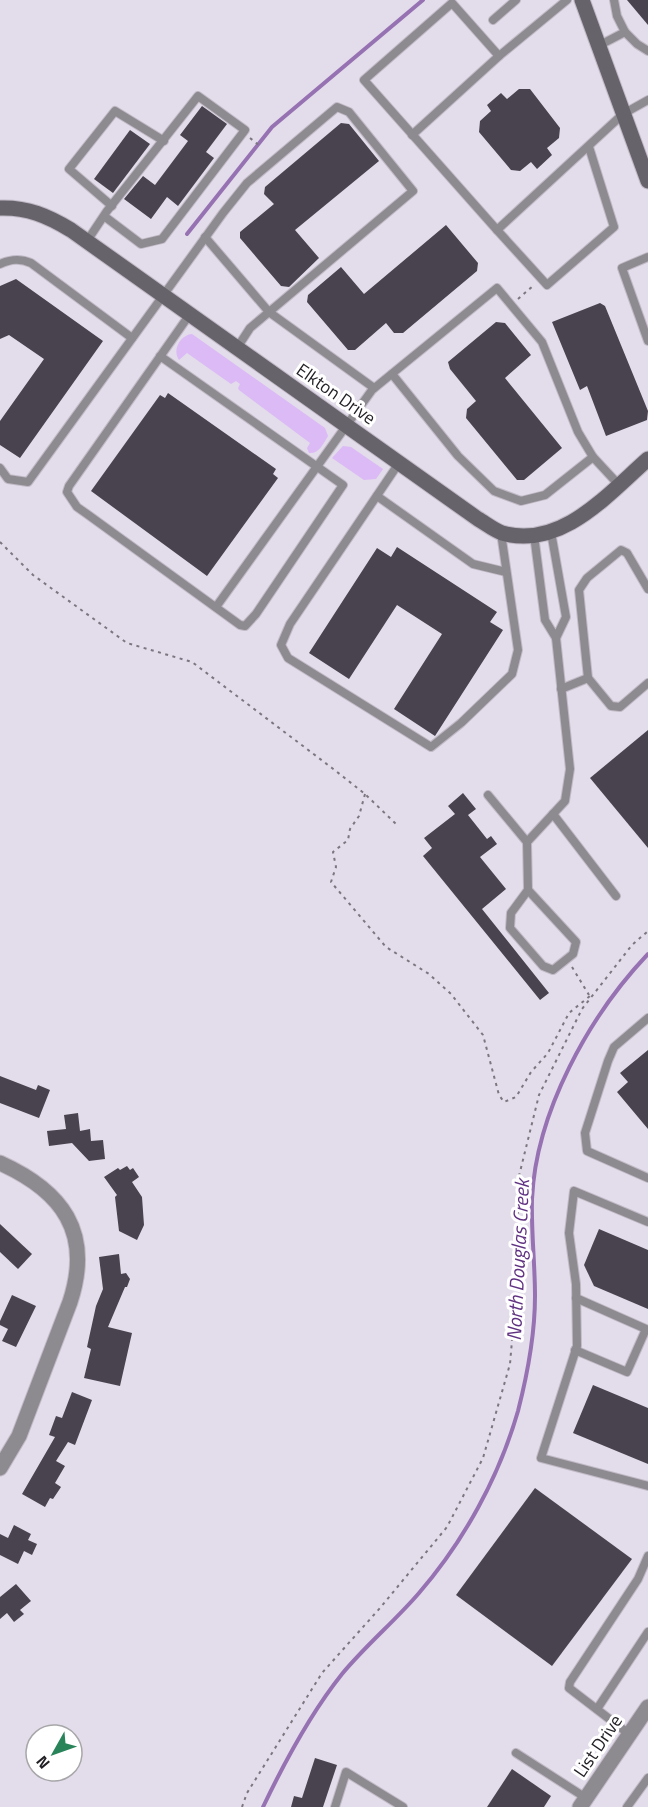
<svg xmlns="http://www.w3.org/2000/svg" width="648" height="1807" viewBox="0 0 648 1807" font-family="'Titillium Web',sans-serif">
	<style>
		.green { fill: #dbbaf6 }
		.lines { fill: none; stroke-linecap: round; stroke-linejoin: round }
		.stream { stroke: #9672b3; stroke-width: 4 }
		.building { fill: #49434f }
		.lane-casing { stroke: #c1bac7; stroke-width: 10 }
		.street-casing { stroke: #c1bac7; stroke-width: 17 }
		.secondary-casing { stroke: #c1bac7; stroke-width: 17 }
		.path { stroke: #7b767f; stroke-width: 2; stroke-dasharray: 3 4.5; stroke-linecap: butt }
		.lane { stroke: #8e8b90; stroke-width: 8 }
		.street { stroke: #8e8b90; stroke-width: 15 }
		.secondary { stroke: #67636b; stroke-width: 15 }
		.labels { text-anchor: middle; stroke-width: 6; stroke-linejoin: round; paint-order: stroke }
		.street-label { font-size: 18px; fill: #242126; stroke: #fff }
		.water-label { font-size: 20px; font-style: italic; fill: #613282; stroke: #fff }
	</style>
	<rect width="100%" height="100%" fill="#e3dcea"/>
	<g class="green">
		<path d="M 192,334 L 325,428 L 328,436 C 323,444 319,454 309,453 L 307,448 L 310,443 L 239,390 L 238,388 L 240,384 L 236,381 L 231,384 L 187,353 L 179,360 C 172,350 180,335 192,334 Z"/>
		<polygon points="343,446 351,447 383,469 376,479 364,480 332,458"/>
	</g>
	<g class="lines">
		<g class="stream">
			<polyline points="187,234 272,127 423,0"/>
			<path d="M 263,1807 C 285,1761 310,1714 342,1674 C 366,1645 395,1621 419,1593 C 464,1541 499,1477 518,1411 C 527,1376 535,1332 535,1296 C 535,1263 531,1231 532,1199 C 536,1112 589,1016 648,954"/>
		</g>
	</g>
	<g class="building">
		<polygon points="627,0 648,0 648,25"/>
		<polygon points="519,89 530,89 560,128 559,138 547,148 552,155 537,169 531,162 520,171 511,170 479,132 480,121 491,111 487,105 501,93 507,99"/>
		<polygon points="202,106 227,124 206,152 214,158 178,206 167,197 151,219 124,199 143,176 155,185 188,141 180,135"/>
		<polygon points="341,123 349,124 379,161 295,230 319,258 289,287 281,286 240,238 240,232 274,204 264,194 265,187"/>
		<polygon points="130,130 150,144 113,193 94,179"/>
		<polygon points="446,225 478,263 477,271 403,333 394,333 386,323 355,350 348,350 307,302 308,295 341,267 364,294"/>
		<polygon points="16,279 103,341 20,458 0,445 0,421 44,359 9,335 0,339 0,286"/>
		<polygon points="600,303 605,306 648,411 647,420 606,436 587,386 580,390 552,322"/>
		<polygon points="496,322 505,323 531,355 505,378 562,448 524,480 517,480 466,418 467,409 476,401 450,369 448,362"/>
		<polygon points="168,393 276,469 273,474 278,478 207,576 91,491 160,395 165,398"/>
		<polygon points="397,547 497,612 490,622 503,630 435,736 394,709 442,634 397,605 349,679 309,653 377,548 391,557"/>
		<polygon points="648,730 648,848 590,778"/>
		<polygon points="463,793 476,809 468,815 487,839 491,836 497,844 480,857 506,889 482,909 549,993 540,1000 423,856 432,848 424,838 455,814 448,806"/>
		<polygon points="648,1050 648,1129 617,1092 628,1082 620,1073"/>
		<polygon points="0,1076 36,1090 38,1085 50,1090 39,1118 0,1103"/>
		<polygon points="78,1113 80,1131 90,1129 91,1141 103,1140 105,1159 89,1161 72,1143 49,1146 47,1131 66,1129 64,1115"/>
		<polygon points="127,1166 130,1170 133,1168 139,1177 132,1182 142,1197 144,1225 137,1240 119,1231 115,1197 117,1195 104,1177 118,1168 120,1170"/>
		<polygon points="0,1224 32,1254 18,1269 0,1252"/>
		<polygon points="599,1229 648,1250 648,1309 594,1286 584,1265"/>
		<polygon points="119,1254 121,1274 126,1273 130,1279 127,1287 125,1287 108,1327 132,1333 120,1386 84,1378 91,1349 87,1347 96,1306 103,1289 99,1257"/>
		<polygon points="12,1295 36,1306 16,1347 2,1341 8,1329 0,1325 0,1321"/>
		<polygon points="593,1385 648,1408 648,1464 573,1433"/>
		<polygon points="72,1392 92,1400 75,1445 68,1442 56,1461 65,1466 55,1483 61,1487 53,1499 50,1498 45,1507 22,1494 55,1437 49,1435 56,1416 62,1418"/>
		<polygon points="535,1488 632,1559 552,1666 456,1595"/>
		<polygon points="14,1525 31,1534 28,1540 37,1544 32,1555 24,1551 18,1564 0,1555 0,1534 8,1538"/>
		<polygon points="16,1584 31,1601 20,1610 24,1614 14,1622 7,1613 0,1619 0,1597"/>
		<polygon points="315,1758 337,1765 323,1807 291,1807 294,1796 302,1798"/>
		<polygon points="512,1769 551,1796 544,1807 487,1807"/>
	</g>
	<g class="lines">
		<g class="lane-casing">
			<g id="lane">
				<polyline points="567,0 499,56 452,3 364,80 497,230 623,114 648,100"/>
				<polyline points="493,20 516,0"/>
				<polyline points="625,32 637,44 648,51"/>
				<polyline points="598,46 625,32 617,16 614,0"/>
				<polyline points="412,135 499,56"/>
				<polyline points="112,206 69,169 115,111 164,141"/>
				<polyline points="497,230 547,285 614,227 589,147"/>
				<polyline points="205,237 269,312 374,388"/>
				<polyline points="87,241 107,211 198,96 245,130 162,239 141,244 104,216"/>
				<polyline points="648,257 622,268 648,341"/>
				<path d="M 0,264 C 11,259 20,258 31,263 L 132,338"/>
				<polyline points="160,356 343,485 256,614 245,626 240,625 87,514 77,507 67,492 69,486 190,314"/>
				<polyline points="392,374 458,456 494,491 521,501 545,495 593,457"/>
				<polyline points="399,463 290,624 281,645 288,658 431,747 461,723 512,674 518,650 501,533"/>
				<polyline points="0,468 8,479 28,482 223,213 247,183 337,107 349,112 413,191 250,328 237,348"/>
				<polyline points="377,496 473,564 506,572"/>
				<polyline points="534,535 545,620 556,638 566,617 551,532"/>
				<polyline points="648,589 627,553 621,550 587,578 579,590 588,678 611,706 620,707 648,683"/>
				<polyline points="216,607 372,390 497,288 542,342 578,432 593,457 619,485"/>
				<polyline points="561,689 588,678"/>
				<polyline points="488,795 527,842"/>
				<polyline points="553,814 616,896"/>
				<polyline points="528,890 511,913 510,928 543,966 553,970 573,954 576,942 528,890 527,842 565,801 570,769 556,638"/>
				<polyline points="648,1018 614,1047 608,1061 585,1133 587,1151 648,1178"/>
				<polyline points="648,1222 574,1191 569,1233 576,1284 577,1346 541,1458 648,1486"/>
				<polyline points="575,1350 627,1372 646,1329 576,1298"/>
				<polyline points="597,1709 648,1632"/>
				<polyline points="629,1734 569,1688 570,1682 638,1579 648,1556"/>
				<polyline points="516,1753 586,1798"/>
				<polyline points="335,1807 346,1772 403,1807"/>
				<polyline points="627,1807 648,1778"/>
			</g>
		</g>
		<g class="street-casing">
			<g id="street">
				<path d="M 0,1163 C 62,1191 93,1232 70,1302 L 19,1436 L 0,1468"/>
				<polyline points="580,1807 648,1707"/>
			</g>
		</g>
		<g class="secondary-casing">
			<g id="secondary">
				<polyline points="582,0 648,181"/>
				<path d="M 0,208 C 27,207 48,216 71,230 L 478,519 C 485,523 494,530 502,533 C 561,550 608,494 648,459"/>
			</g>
		</g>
		<g class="path">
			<polyline points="250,138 260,146"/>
			<polyline points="518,299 534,285"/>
			<polyline points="0,542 33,575 127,643 192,662 332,768 365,794 396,824"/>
			<polyline points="365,794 359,816 350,829 348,840 333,852 336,867 331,882 386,947 429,974 451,994 483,1035 499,1095 504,1102 516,1097 531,1072 548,1053 569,1013 590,996"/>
			<polyline points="572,967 589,995"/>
			<polyline points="242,1807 247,1793 322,1673 380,1608 447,1527 483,1458 510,1364 518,1270 518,1180 539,1095 582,1009 632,945 648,931"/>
		</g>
		<use href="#lane" class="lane"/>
		<use href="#street" class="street"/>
		<use href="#secondary" class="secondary"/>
	</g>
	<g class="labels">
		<g class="street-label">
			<text transform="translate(336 394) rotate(35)" y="6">Elkton Drive</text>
			<text transform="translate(598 1746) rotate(-56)" y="6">List Drive</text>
		</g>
		<g class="water-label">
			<text transform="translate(518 1260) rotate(-87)" y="7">North Douglas Creek</text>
		</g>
	</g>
	<g transform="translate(54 1753) rotate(230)"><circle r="28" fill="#ffffff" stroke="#a7a6a8" stroke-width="1.5"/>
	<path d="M0-4.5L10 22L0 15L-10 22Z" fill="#2a845a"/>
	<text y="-9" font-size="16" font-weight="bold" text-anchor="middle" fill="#242126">N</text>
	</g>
</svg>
